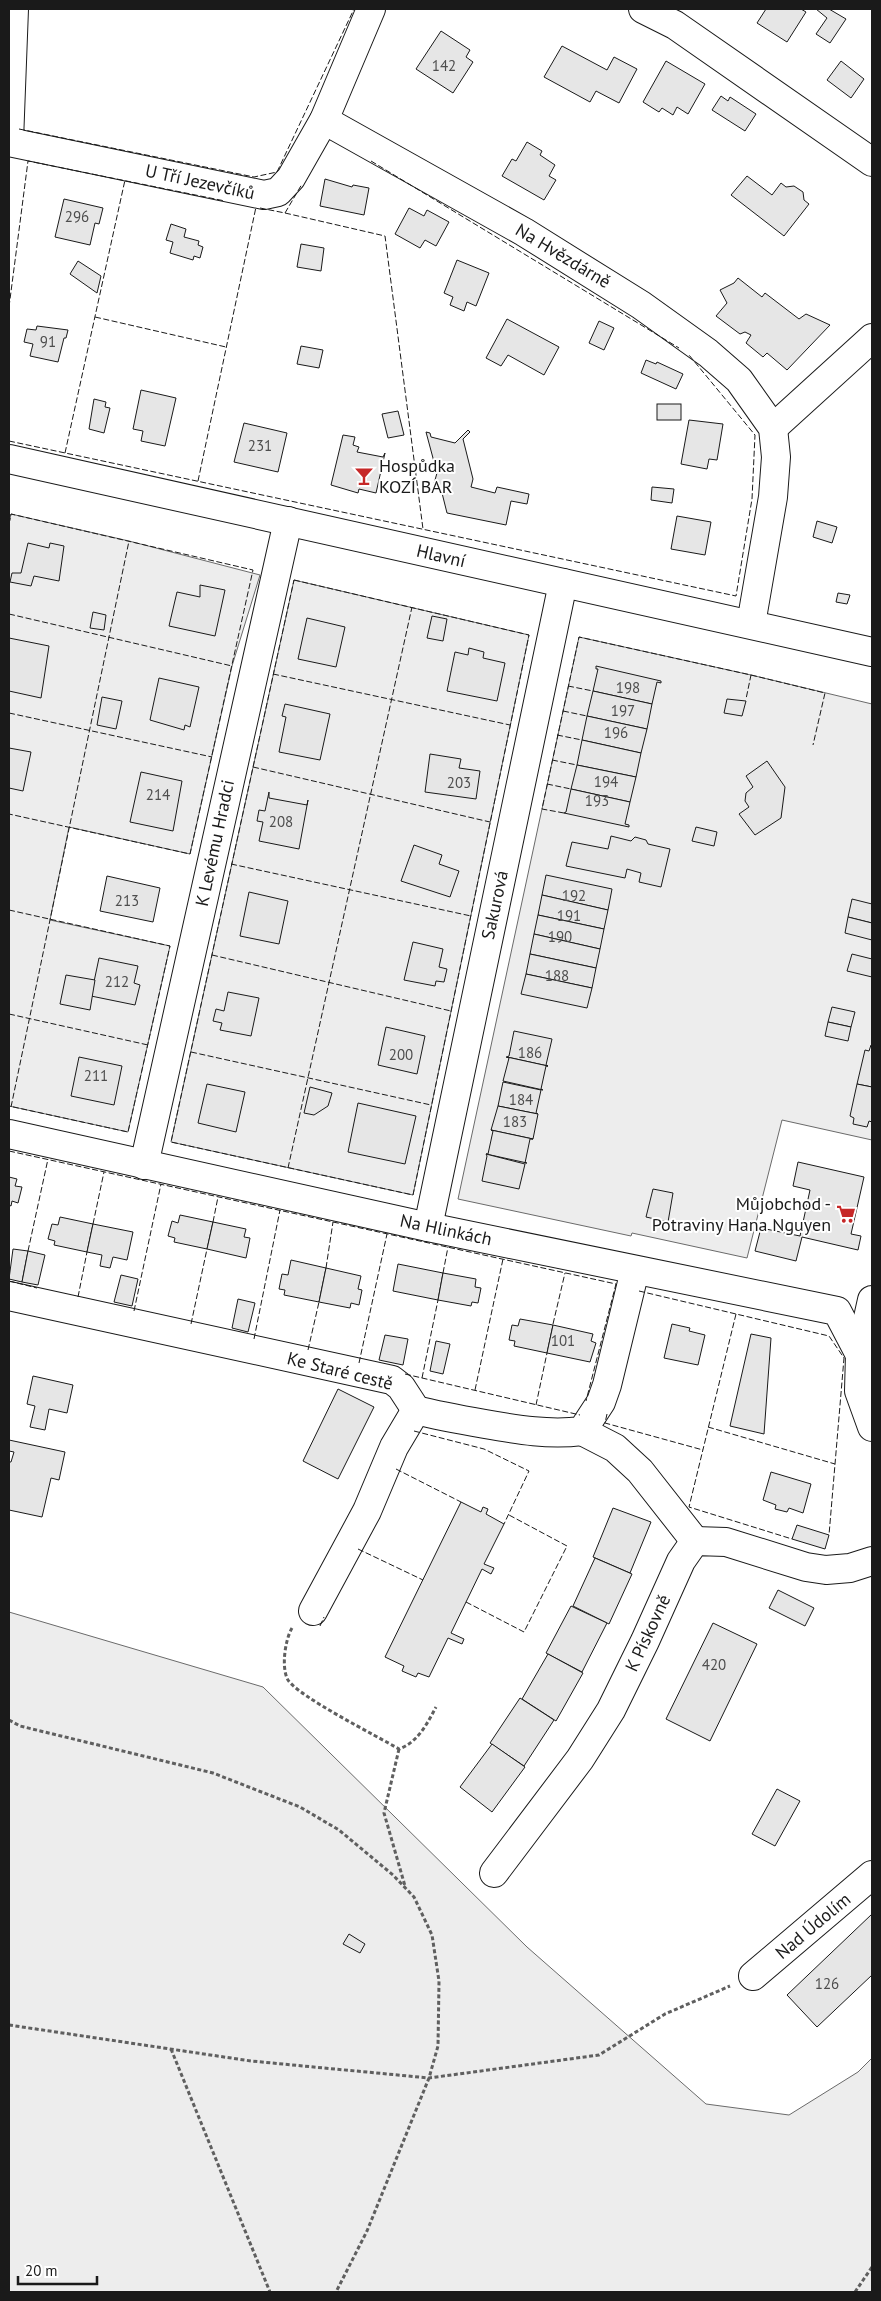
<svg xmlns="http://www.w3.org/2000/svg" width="881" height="2301" viewBox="0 0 881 2301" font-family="'PT Sans',sans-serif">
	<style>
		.built { fill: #ededed; stroke: #6a6a6a }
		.building { fill: #e6e6e6; stroke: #1a1a1a }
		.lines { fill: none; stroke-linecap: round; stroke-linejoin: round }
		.minor-casing { stroke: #1a1a1a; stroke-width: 30 }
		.path { stroke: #5f5f5f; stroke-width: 3; stroke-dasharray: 4 2.5; stroke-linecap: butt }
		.minor { stroke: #fff; stroke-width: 28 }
		.fence { stroke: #1a1a1a; stroke-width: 1; stroke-dasharray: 6 2.5; stroke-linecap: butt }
		.labels { text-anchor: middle; stroke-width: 4; stroke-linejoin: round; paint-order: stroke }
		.number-label { font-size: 15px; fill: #4d4d4d }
		.street-label { font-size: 18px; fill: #1a1a1a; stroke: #fff }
		.poi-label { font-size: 18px; fill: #1a1a1a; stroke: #fff; text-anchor: start }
	</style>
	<rect width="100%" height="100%" fill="#fff"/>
	<g class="built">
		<polygon points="11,514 129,541 260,575 232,666 190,854 69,827 50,920 170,946 128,1132 9,1106 9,524"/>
		<polygon points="294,580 529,635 413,1195 171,1142"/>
		<polygon points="579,637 751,675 872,704 872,1140 782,1120 747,1258 632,1233 631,1236 458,1199"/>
		<polygon points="9,1612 263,1687 527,1947 706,2104 789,2115 858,2072 872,2058 872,2292 9,2292"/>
	</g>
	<g class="building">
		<polygon points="766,9 801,9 806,12 787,42 757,23"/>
		<polygon points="816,9 829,9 846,19 830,43 816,34 827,18"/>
		<polygon points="441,31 470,50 466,57 473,62 453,93 416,69"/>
		<polygon points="562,46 607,70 614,57 637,69 619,103 596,91 590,102 544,77"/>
		<polygon points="666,61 705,84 688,114 677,107 673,115 662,108 659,112 643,102"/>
		<polygon points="841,61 864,79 851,98 827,80"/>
		<polygon points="721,96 728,101 730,97 756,114 745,131 712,110"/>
		<polygon points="527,142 542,151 540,155 555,165 549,176 556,180 544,200 502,176 512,159 516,161"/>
		<polygon points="747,176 772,195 781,183 786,187 794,186 803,192 804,200 809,204 784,236 731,195"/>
		<polygon points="325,179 352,187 353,185 369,188 364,215 320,206"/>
		<polygon points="64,199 103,208 99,224 95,223 90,245 55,237"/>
		<polygon points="409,208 424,216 427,210 449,222 436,246 425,240 420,248 395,234"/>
		<polygon points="171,224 186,229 184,237 199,241 198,245 203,247 200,258 194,256 193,260 170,253 173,242 166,240"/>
		<polygon points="301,244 324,248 321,271 297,267"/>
		<polygon points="457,260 489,273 476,306 467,302 464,311 450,305 453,297 444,293"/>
		<polygon points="78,261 101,276 97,293 70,274"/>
		<polygon points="738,278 762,297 765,293 799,319 806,314 830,325 787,370 767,353 763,357 746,343 751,335 745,332 740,334 716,316 727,303 720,290 734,283"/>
		<polygon points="507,319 559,347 544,375 508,355 501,366 486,358"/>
		<polygon points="599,321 614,328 604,350 589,343"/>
		<polygon points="37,326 68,330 66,338 64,338 58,362 30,356 33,344 24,342 27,329 36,330"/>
		<polygon points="301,346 323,350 319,368 297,364"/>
		<polygon points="646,360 656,364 657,362 683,374 676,389 641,373"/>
		<polygon points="141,390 176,398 165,446 141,441 143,431 133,429"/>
		<polygon points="94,399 106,402 105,407 110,408 104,433 89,429"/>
		<rect x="657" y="404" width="24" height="16"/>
		<polygon points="398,411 404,435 388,438 382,414"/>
		<polygon points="689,420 723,424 717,460 709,459 707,469 681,464"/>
		<polygon points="244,423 287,433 278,472 234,462"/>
		<polygon points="468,430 470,432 463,439 473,479 471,487 495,493 497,487 529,494 527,504 511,501 506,525 447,513 441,489 433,487 437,473 426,432 430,433 431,437 455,443"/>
		<polygon points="343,435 355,437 353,445 359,447 357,452 383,457 385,453 376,493 359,489 358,493 331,485"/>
		<polygon points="652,487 674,489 672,503 651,500"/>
		<polygon points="677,516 711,522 705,555 671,549"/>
		<polygon points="817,521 837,527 832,543 813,537"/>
		<polygon points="28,543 49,548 50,543 64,546 59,581 34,576 31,586 10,582 12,573 21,573"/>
		<polygon points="200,585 225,590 215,636 169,626 177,592 200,597"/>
		<polygon points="838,593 850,595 847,604 836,602"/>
		<polygon points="93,612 106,615 104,630 90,628"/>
		<polygon points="432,616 447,619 443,641 427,638"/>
		<polygon points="307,618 345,627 336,667 298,659"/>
		<polygon points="9,638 49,646 41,698 9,691"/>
		<polygon points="469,648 484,652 483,658 505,663 497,701 447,691 455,652 468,655"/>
		<polygon points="596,666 661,681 661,683 657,682 652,704 593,691 598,669 596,669"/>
		<polygon points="159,678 199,687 190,727 185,725 184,730 150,720"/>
		<polygon points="593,691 652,704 647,729 587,716"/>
		<polygon points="102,697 122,701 116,729 97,725"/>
		<polygon points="727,699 746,701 742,716 724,713"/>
		<polygon points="285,704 330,714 320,760 279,752 286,717 282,716"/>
		<polygon points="587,716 647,729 641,753 582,740"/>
		<polygon points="582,740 641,753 636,777 577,765"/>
		<polygon points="9,748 31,752 23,791 9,788"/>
		<polygon points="430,754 461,759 459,768 480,771 476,799 425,792"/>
		<polygon points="767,761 785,787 781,818 755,835 739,814 749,807 745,801 746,793 753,787 746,776"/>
		<polygon points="577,765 636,777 630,802 571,789"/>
		<polygon points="141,772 182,781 173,831 130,822"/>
		<polygon points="571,789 630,802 625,824 629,825 629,827 564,813 566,812"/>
		<polygon points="269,792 269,798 307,805 308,800 299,849 259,841 263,822 257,821 259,810 265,811"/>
		<polygon points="696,827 717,832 714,846 692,841"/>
		<polygon points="611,836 631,841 635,837 646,840 648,844 670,849 661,887 639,882 641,873 627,869 625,878 566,866 572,842 608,849"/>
		<polygon points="414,845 442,855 439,864 459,871 450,897 401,881"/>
		<polygon points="546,875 612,889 608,910 542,895"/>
		<polygon points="107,876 160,888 153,922 100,911"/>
		<polygon points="249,892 288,901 279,944 240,936"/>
		<polygon points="542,895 608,910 604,929 538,915"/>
		<polygon points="852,899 872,904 872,923 848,917"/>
		<polygon points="538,915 604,929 600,949 534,934"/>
		<polygon points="848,917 872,923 872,940 845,933"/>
		<polygon points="534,934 600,949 596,968 530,954"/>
		<polygon points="413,942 443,949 439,967 447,969 444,982 436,981 435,986 404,980"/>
		<polygon points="530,954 596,968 592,988 526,974"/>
		<polygon points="852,954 872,959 872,977 847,971"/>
		<polygon points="99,958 138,966 134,983 140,985 135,1005 91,996"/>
		<polygon points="526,974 592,988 587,1008 521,994"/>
		<polygon points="66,975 95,980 90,1010 60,1004"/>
		<polygon points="228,992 259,998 251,1036 220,1030 222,1023 213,1021 216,1009 224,1011"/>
		<polygon points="832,1007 855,1012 851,1027 828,1022"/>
		<polygon points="828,1022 851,1027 848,1041 825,1036"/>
		<polygon points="386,1027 425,1036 417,1074 378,1065"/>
		<polygon points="514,1031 552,1039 546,1065 548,1066 507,1057 509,1056"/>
		<polygon points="871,1045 872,1045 872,1087 857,1084 865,1050 869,1051"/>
		<polygon points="79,1057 122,1066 114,1105 71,1096"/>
		<polygon points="506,1057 507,1057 548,1066 546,1066 541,1089 543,1090 503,1081 509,1058"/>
		<polygon points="503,1082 541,1090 536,1113 538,1114 498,1106"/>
		<polygon points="207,1084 245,1092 236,1132 198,1123"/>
		<polygon points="857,1084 872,1087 872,1122 869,1121 867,1127 853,1124 854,1118 850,1116"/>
		<polygon points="310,1087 332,1093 328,1106 314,1115 304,1113"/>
		<polygon points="358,1103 416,1116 405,1164 348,1152"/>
		<polygon points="498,1106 538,1114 533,1139 491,1130"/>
		<polygon points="491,1130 533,1139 530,1139 525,1163 527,1163 486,1154 488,1154 493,1131"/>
		<polygon points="486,1154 525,1164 519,1189 482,1181 487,1156"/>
		<polygon points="798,1162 864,1177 851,1234 861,1236 858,1250 802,1237 796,1261 755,1251 761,1228 800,1236 810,1190 793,1186"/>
		<polygon points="9,1177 17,1179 15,1186 22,1187 18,1203 12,1201 11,1206 9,1205"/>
		<polygon points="653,1189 673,1193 668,1222 646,1217"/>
		<polygon points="180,1215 213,1222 207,1249 174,1242 175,1238 168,1236 172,1221 178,1223"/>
		<polygon points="60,1217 93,1224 87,1252 54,1245 55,1241 48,1239 52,1224 58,1225"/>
		<polygon points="213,1222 246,1229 244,1237 250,1238 246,1258 207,1249"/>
		<polygon points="93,1224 133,1232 127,1260 113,1257 110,1268 100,1266 102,1255 87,1252"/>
		<polygon points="13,1249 28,1251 22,1282 9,1279"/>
		<polygon points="28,1251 45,1255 38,1285 22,1282"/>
		<polygon points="291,1260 326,1268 319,1302 284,1295 285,1290 279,1289 282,1274 288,1275"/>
		<polygon points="398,1264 443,1273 438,1300 393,1291"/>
		<polygon points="326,1268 361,1276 358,1289 362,1290 359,1305 351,1303 350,1308 319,1302"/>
		<polygon points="443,1273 476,1279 475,1287 481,1288 478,1303 472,1302 471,1306 438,1300"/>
		<polygon points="121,1275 138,1279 132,1306 114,1302"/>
		<polygon points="238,1299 255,1303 248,1332 232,1328"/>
		<polygon points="520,1319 553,1325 547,1353 514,1346 515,1341 509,1340 512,1325 518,1326"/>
		<polygon points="672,1324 690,1328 689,1331 705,1335 698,1365 664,1358"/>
		<polygon points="553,1325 593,1334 591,1341 596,1343 590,1362 547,1353"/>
		<polygon points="751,1334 771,1338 764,1434 730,1426"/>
		<polygon points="385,1335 408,1339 403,1365 379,1360"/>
		<polygon points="436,1341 450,1344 443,1374 430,1371"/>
		<polygon points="33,1376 73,1385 67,1413 49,1409 45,1430 30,1427 35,1406 27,1404"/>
		<polygon points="338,1389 374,1407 338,1479 303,1461"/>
		<polygon points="9,1440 65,1452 59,1480 51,1478 42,1517 9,1510 9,1462 11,1462 14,1452 9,1451"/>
		<polygon points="771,1472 811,1484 803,1513 789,1508 787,1512 775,1509 776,1505 763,1500"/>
		<polygon points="461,1502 481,1512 483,1507 488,1509 486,1514 504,1524 484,1564 494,1568 491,1574 482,1569 451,1633 464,1639 462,1644 448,1638 429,1677 418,1673 416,1677 402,1671 404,1666 385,1657"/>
		<polygon points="613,1508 651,1522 630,1573 593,1557"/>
		<polygon points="797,1525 829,1535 825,1549 792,1539"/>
		<polygon points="595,1558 632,1574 609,1624 573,1606"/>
		<polygon points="778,1590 814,1608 805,1626 769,1608"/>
		<polygon points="571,1606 607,1623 582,1672 546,1653"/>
		<polygon points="713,1623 757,1644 710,1741 666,1719"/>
		<polygon points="548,1654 583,1673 556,1721 522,1699"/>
		<polygon points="520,1698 554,1720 524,1766 490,1743"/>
		<polygon points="492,1744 525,1767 492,1812 460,1787"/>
		<polygon points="777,1789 800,1801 775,1846 752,1834"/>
		<polygon points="872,1914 872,1975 817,2027 787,1995"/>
		<polygon points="349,1934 365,1944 360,1953 343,1944"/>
	</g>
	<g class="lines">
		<g class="minor-casing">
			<g id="minor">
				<polyline points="643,9 675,25 872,162"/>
				<polyline points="324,120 524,232 641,305 708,353 739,380 773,428 776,457 773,497 751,624"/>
				<polyline points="9,141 14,9"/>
				<polyline points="9,142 264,195 278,192 291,178 324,120 371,9"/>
				<polyline points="773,428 872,338"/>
				<polyline points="9,459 872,652"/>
				<polyline points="9,1134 428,1227 837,1311 869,1372 872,1372"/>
				<polyline points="144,1165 288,521"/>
				<polyline points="428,1227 563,583"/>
				<path d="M 9,1296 L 392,1380 L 401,1387 L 416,1410 C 439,1416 462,1420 485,1424 C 519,1430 549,1435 582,1431 L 601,1402 L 607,1385 L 635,1270"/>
				<polyline points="872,1300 860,1354 859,1391 872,1427"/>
				<polyline points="582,1431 615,1448 640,1471 695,1541"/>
				<polyline points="313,1611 367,1511 394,1447 416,1410"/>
				<polyline points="494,1873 580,1759 611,1710 645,1641 681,1561 695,1541 726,1542 806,1567 826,1570 850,1568 872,1561"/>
				<polyline points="753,1976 872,1875"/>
			</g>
		</g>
		<g class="path">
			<path d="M 292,1628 C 285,1640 281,1668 288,1680 C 299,1697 377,1736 399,1749 C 418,1742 427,1724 436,1707"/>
			<polyline points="9,1720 20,1726 213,1773 300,1807 339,1830 393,1875 414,1897 432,1935 439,1981 438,2046 429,2078 367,2231 336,2292"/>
			<polyline points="399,1749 384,1813 405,1886"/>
			<polyline points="9,2025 251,2061 429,2078 599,2055 665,2014 730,1986"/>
			<polyline points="171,2049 270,2292"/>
			<polyline points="855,2292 872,2267"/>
		</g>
		<use href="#minor" class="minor"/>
		<g class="fence">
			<polyline points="19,129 254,177 277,172 354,9"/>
			<polyline points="371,161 679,348"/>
			<polyline points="260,208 285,213 302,184"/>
			<polyline points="285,213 385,236 423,529"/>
			<polyline points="9,307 28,161 225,201"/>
			<polyline points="95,317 226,347"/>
			<polyline points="9,441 736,596 752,499 755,435 689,355"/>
			<polyline points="65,453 125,180"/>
			<polyline points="198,481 256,207"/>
			<polyline points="9,524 11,514 253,570 190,854 9,814"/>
			<polygon points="294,580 529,635 413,1195 171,1142"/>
			<polyline points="9,614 232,666"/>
			<polyline points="273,674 510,725"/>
			<polyline points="751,675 825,693 813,745"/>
			<polyline points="568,686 593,691"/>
			<polyline points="563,711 587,716"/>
			<polyline points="9,713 212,757"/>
			<polyline points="557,735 582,740"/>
			<polyline points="552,760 577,765"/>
			<polyline points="253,767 490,822"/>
			<polyline points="547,784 571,789"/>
			<polyline points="564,813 542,809 579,637 751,675 746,699"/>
			<polyline points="231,864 471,916"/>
			<polyline points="9,910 170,946 128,1132 9,1106"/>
			<polyline points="212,955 451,1011"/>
			<polyline points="9,1014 148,1045"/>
			<polyline points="191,1052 431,1105"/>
			<polyline points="11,1107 129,541"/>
			<polyline points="9,1151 616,1284 586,1401"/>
			<polyline points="288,1168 412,607"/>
			<polyline points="213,1222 218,1197"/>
			<polyline points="93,1224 104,1172"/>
			<polyline points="28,1251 48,1159"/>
			<polyline points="326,1268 333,1222"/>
			<polyline points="443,1273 448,1247"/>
			<polyline points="9,1281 37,1288"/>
			<polyline points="639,1291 829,1336 844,1358 829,1535"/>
			<polyline points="78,1297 87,1252"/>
			<polyline points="134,1311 161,1184"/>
			<polyline points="736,1314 689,1507 792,1539"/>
			<polyline points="191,1324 207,1249"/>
			<polyline points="553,1324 565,1273"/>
			<polyline points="254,1339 280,1210"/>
			<polyline points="308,1350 319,1302"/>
			<polyline points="359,1363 387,1234"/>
			<polyline points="405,1374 580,1415"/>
			<polyline points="422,1378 438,1300"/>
			<polyline points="475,1390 503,1259"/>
			<polyline points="536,1405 547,1353"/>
			<polyline points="607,1414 605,1423 703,1450"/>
			<polyline points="708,1427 835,1464"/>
			<polyline points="414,1431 484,1449 529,1471 504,1524"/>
			<polyline points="396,1469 461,1502"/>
			<polyline points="358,1549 423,1580"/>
			<polyline points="466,1602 524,1632 567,1546 509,1515"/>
			<polyline points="320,1626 324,1617"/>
		</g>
	</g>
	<defs>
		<g id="bar-bare" transform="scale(1.5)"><path d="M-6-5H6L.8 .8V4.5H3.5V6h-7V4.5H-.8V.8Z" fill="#c62828" stroke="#fff" stroke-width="2.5" paint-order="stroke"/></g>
		<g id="supermarket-bare" transform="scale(1.5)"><path d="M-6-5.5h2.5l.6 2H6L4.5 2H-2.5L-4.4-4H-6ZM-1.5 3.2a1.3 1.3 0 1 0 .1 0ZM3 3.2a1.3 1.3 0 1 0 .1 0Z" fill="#c62828" stroke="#fff" stroke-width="2.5" paint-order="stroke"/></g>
	</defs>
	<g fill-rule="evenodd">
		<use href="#bar-bare" x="364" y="476"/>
		<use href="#supermarket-bare" x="846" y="1214"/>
	</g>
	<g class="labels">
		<g class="number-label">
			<text x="444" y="71">142</text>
			<text x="77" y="222">296</text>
			<text x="48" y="347">91</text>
			<text x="260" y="451">231</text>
			<text x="628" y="693">198</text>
			<text x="623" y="716">197</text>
			<text x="616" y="738">196</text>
			<text x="606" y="787">194</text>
			<text x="459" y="788">203</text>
			<text x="158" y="800">214</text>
			<text x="597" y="806">193</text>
			<text x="281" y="827">208</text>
			<text x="574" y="901">192</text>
			<text x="127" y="906">213</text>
			<text x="569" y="921">191</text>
			<text x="560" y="942">190</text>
			<text x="557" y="981">188</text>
			<text x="117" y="987">212</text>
			<text x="530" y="1058">186</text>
			<text x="401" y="1060">200</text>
			<text x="96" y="1081">211</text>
			<text x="521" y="1105">184</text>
			<text x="515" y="1127">183</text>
			<text x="563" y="1346">101</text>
			<text x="714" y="1670">420</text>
			<text x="827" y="1989">126</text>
		</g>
		<g class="street-label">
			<text transform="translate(200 182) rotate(12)" y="6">U Tří Jezevčíků</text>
			<text transform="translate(563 256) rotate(31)" y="6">Na Hvězdárně</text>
			<text transform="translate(441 556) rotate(13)" y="6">Hlavní</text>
			<text transform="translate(215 843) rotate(-78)" y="6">K Levému Hradci</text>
			<text transform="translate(495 905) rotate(-78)" y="6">Sakurová</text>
			<text transform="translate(446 1230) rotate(12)" y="6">Na Hlinkách</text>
			<text transform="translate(340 1371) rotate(14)" y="6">Ke Staré cestě</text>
			<text transform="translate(648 1633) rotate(-65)" y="6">K Pískovně</text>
			<text transform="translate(813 1926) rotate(-40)" y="6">Nad Údolím</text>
		</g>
		<g class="poi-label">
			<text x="379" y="472">Hospůdka<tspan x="379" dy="21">KOZÍ BAR</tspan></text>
			<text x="831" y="1210" text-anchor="end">Můjobchod -<tspan x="831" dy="21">Potraviny Hana Nguyen</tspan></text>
		</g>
	</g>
	<rect width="881" height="2301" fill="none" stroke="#1a1a1a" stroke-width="20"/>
	<path d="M18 2276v8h79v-8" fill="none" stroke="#1a1a1a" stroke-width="2.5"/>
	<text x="25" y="2276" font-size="15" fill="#1a1a1a" stroke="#ffffff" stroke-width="4" paint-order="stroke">20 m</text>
</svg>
